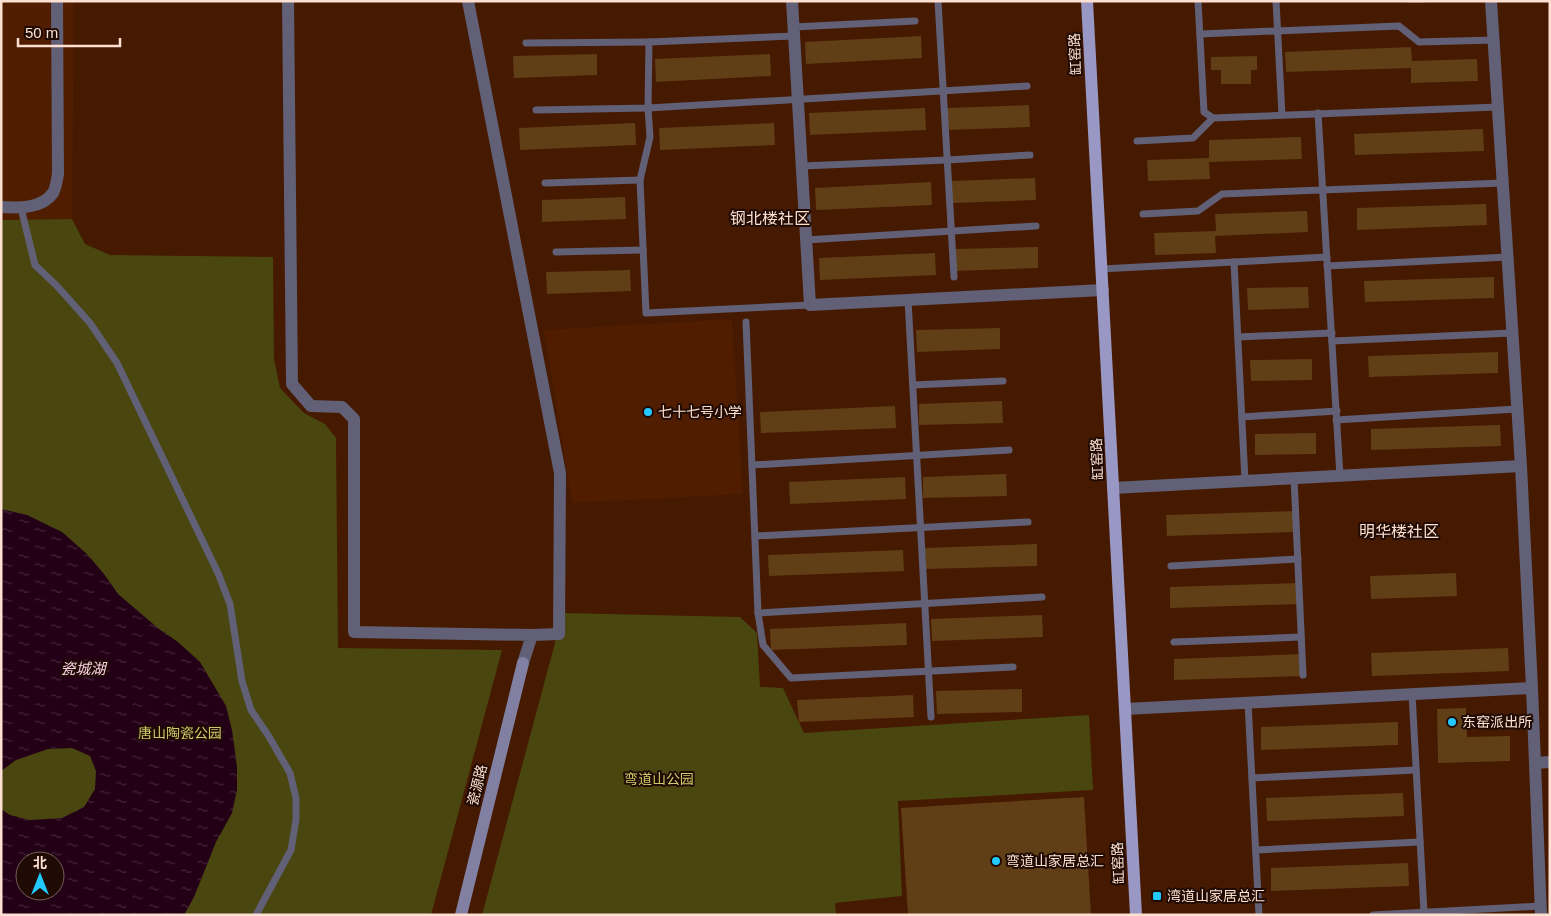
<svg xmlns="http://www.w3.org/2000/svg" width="1551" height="916" viewBox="0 0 1551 916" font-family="Helvetica,'Noto Sans SC',sans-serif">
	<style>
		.built { fill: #501d00 }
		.green { fill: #49460f; fill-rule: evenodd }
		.water { fill: url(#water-ripples); fill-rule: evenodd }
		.building { fill: #603e16 }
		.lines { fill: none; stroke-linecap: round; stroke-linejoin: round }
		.lane { stroke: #616076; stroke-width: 7 }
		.street { stroke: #616076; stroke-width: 12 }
		.secondary { stroke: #817fa2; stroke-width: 12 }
		.primary { stroke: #9997c4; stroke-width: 12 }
		.poi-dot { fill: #23c9fe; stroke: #1f0b03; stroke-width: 2 }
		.labels { text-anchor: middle; stroke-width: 4; stroke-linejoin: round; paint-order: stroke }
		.street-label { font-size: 14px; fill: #fee0d2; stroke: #1f0b03 }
		.poi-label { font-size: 14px; fill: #fee0d2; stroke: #1f0b03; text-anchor: start }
		.park-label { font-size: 14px; fill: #ceca69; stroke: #1f0b03 }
		.water-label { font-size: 15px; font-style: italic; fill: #f7d1e4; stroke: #1f0b03 }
		.quarter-label { font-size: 16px; fill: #fee0d2; stroke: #1f0b03 }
	</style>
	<defs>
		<pattern id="water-ripples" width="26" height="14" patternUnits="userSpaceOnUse" patternTransform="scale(1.25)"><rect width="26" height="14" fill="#230016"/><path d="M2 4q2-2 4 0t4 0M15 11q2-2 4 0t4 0" fill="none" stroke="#442537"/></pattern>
	</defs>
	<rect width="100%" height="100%" fill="#461901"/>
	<g class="built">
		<polygon points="1,1 74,1 72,219 1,220"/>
		<polygon points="732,319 743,494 572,503 544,330"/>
	</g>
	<g class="green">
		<path d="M 72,219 L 85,244 L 110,255 L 273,257 L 274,359 L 280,388 L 304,413 L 325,424 L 336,438 L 338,648 L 502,650 L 431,915 L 1,915 L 1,220 ZM 25,861 L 55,861 L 55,891 L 25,891 Z"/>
		<polygon points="563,613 740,617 757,633 760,687 783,688 804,733 1089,715 1093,790 898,801 902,896 835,903 836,915 482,915"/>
	</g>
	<path class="water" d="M 1,509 L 27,515 L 62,532 L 87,554 L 104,574 L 118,594 L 159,629 L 178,642 L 200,662 L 226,706 L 232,730 L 237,767 L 237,790 L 232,813 L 216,842 L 194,897 L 184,915 L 1,915 L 1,809 L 10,815 L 30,820 L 62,818 L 84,807 L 95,789 L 96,771 L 90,756 L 72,748 L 48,749 L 16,760 L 1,771 ZM 25,861 L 55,861 L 55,891 L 25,891 Z"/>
	<g class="building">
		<rect x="1407" y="1" width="18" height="2"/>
		<polygon points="921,36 922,58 806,64 805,42"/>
		<polygon points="1411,47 1412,61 1477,59 1478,81 1411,83 1411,68 1286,72 1285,52"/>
		<polygon points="597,54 597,75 514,78 513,56"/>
		<polygon points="770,54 771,76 656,82 655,59"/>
		<polygon points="1257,56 1257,70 1251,70 1251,84 1221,84 1221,70 1211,70 1211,57"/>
		<polygon points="1029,105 1030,127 947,130 946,108"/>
		<polygon points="925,108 926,130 810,135 809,113"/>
		<polygon points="635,123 636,145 520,150 519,128"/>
		<polygon points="774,123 775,145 660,150 659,128"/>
		<polygon points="1483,129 1484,151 1355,155 1354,134"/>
		<polygon points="1301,137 1302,159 1209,162 1210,179 1148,181 1147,160 1209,158 1209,140"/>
		<polygon points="1035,178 1036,200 952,203 952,181"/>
		<polygon points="931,182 932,205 816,210 815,188"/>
		<polygon points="625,197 626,219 542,222 542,200"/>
		<polygon points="1486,204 1487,225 1357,230 1357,208"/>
		<polygon points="1307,211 1308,232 1215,236 1216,253 1155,255 1154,233 1216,231 1215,214"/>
		<polygon points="1038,247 1038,268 955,271 954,249"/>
		<polygon points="935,253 936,275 820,280 819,258"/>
		<polygon points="630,270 631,291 547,294 546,272"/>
		<polygon points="1494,277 1494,298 1365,302 1364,281"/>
		<polygon points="1308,287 1309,308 1248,310 1247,288"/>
		<polygon points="1000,328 1000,349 917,352 916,330"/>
		<polygon points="1498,352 1498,373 1369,377 1368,356"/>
		<polygon points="1312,359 1312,380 1251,381 1250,360"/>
		<polygon points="1002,401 1003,423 919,425 919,404"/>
		<polygon points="895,406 896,428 761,433 760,412"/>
		<polygon points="1500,425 1501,446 1371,450 1371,429"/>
		<polygon points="1316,433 1316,454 1255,455 1255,434"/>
		<polygon points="1006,474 1007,496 923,498 923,477"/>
		<polygon points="905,477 906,499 790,504 789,482"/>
		<polygon points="1296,511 1296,532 1167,536 1166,515"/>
		<polygon points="1037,544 1037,566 926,569 925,548"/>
		<polygon points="903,550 904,571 769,576 768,555"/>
		<polygon points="1456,573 1457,596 1371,599 1370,576"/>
		<polygon points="1299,583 1300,604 1170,608 1170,587"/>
		<polygon points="1042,615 1043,637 932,641 931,619"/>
		<polygon points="906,623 907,645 771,650 770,629"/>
		<polygon points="1508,648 1509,671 1372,676 1371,653"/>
		<polygon points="1303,654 1304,676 1174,680 1174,659"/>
		<polygon points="1022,689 1022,712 937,714 936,691"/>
		<polygon points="913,695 914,717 799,722 797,700"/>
		<polygon points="1466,708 1467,737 1510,736 1510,761 1438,763 1437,709"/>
		<polygon points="1398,722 1398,745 1261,750 1261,727"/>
		<polygon points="1403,793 1404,816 1267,821 1266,798"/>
		<polygon points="1084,797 1091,915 908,915 901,808"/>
		<polygon points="1408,863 1409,886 1271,891 1271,868"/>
	</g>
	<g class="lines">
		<g class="lane">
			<polyline points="938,1 954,277"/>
			<polyline points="1198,1 1204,112 1213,118"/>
			<polyline points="1276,1 1282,115"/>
			<polyline points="793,27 915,21"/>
			<polyline points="1200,34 1399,26 1419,42 1494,40"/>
			<polyline points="793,36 649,42 648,108 650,137 640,180 646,313 810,305"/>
			<polyline points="526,43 649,42"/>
			<polyline points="536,110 648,108 1027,86"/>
			<polyline points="1318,113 1340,476"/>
			<polyline points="1137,141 1193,138 1213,118 1498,107"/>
			<polyline points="802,166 947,160 1030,155"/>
			<polyline points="545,183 640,180"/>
			<polyline points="21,208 35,265 57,286 90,323 117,363 218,573 230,604 242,681 251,710 268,735 290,773 296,798 296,820 291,850 256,915"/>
			<polyline points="1143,214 1198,211 1222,194 1503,183"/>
			<polyline points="806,240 1036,226"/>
			<polyline points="556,252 643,250"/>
			<polyline points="1234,262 1245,481"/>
			<polyline points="1327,266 1508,257"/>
			<polyline points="1101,269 1327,257"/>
			<polyline points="908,300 931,717"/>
			<polyline points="746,322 758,613 763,645 791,678 1013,667"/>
			<polyline points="1238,337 1332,333"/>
			<polyline points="1332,341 1512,333"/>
			<polyline points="913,385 1003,381"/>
			<polyline points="1242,417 1337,411"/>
			<polyline points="1336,420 1517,409"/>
			<polyline points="752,465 1009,450"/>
			<polyline points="1294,478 1303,675"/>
			<polyline points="755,536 1028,522"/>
			<polyline points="1171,566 1298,559"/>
			<polyline points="758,613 1042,597"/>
			<polyline points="1174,642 1301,637"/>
			<polyline points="1412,694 1424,912"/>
			<polyline points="1248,703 1259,915"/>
			<polyline points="1252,778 1416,770"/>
			<polyline points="1256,850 1420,842"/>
			<polyline points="1373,915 1541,906"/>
		</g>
		<g class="street">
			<polyline points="288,1 292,384 311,406 342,407 354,419 354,632 532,635 523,663"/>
			<polyline points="468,1 560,473 559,634 532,635"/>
			<polyline points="792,1 810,305 1103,290"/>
			<polyline points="1491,1 1521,466 1532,688 1541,915"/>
			<path d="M 1,207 C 18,208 42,209 53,193 C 56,188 57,179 58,174 L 57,1"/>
			<polyline points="1113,488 1521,466"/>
			<polyline points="1125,709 1532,688"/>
			<polyline points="1535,763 1550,762"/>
		</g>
		<polyline class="secondary" points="461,915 523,663"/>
		<polyline class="primary" points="1087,1 1136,915"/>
	</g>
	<g class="poi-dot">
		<circle cx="648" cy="412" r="5"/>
		<circle cx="1452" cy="722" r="5"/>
		<circle cx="996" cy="861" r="5"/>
		<rect x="1152" y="891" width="10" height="10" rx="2.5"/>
	</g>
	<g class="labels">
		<g class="street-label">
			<text transform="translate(1075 54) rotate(-93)" y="5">缸窑路</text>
			<text transform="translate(1097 459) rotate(-93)" y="5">缸窑路</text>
			<text transform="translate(477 785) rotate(-76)" y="5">瓷源路</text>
			<text transform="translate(1118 863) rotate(-93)" y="5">缸窑路</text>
		</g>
		<g class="poi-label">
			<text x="658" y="417">七十七号小学</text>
			<text x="1462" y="727">东窑派出所</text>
			<text x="1006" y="866">弯道山家居总汇</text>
			<text x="1167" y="901">湾道山家居总汇</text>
		</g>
		<g class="park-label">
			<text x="180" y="738">唐山陶瓷公园</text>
			<text x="659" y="784">弯道山公园</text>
		</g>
		<g class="water-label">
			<text x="83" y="674">瓷城湖</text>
		</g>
		<g class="quarter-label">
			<text x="770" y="224">钢北楼社区</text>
			<text x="1399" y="537">明华楼社区</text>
		</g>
	</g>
	<rect width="1551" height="916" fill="none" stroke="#fee0d2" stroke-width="5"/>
	<g transform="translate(40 876)"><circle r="24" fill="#1f0b03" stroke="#786056"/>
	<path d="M0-4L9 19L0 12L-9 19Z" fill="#23c9fe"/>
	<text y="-8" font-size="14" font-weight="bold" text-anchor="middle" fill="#fee0d2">北</text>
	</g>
	<path d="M18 38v8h102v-8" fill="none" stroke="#fee0d2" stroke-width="2.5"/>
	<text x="25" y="38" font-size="15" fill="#fee0d2" stroke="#1f0b03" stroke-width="4" paint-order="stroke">50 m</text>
</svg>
